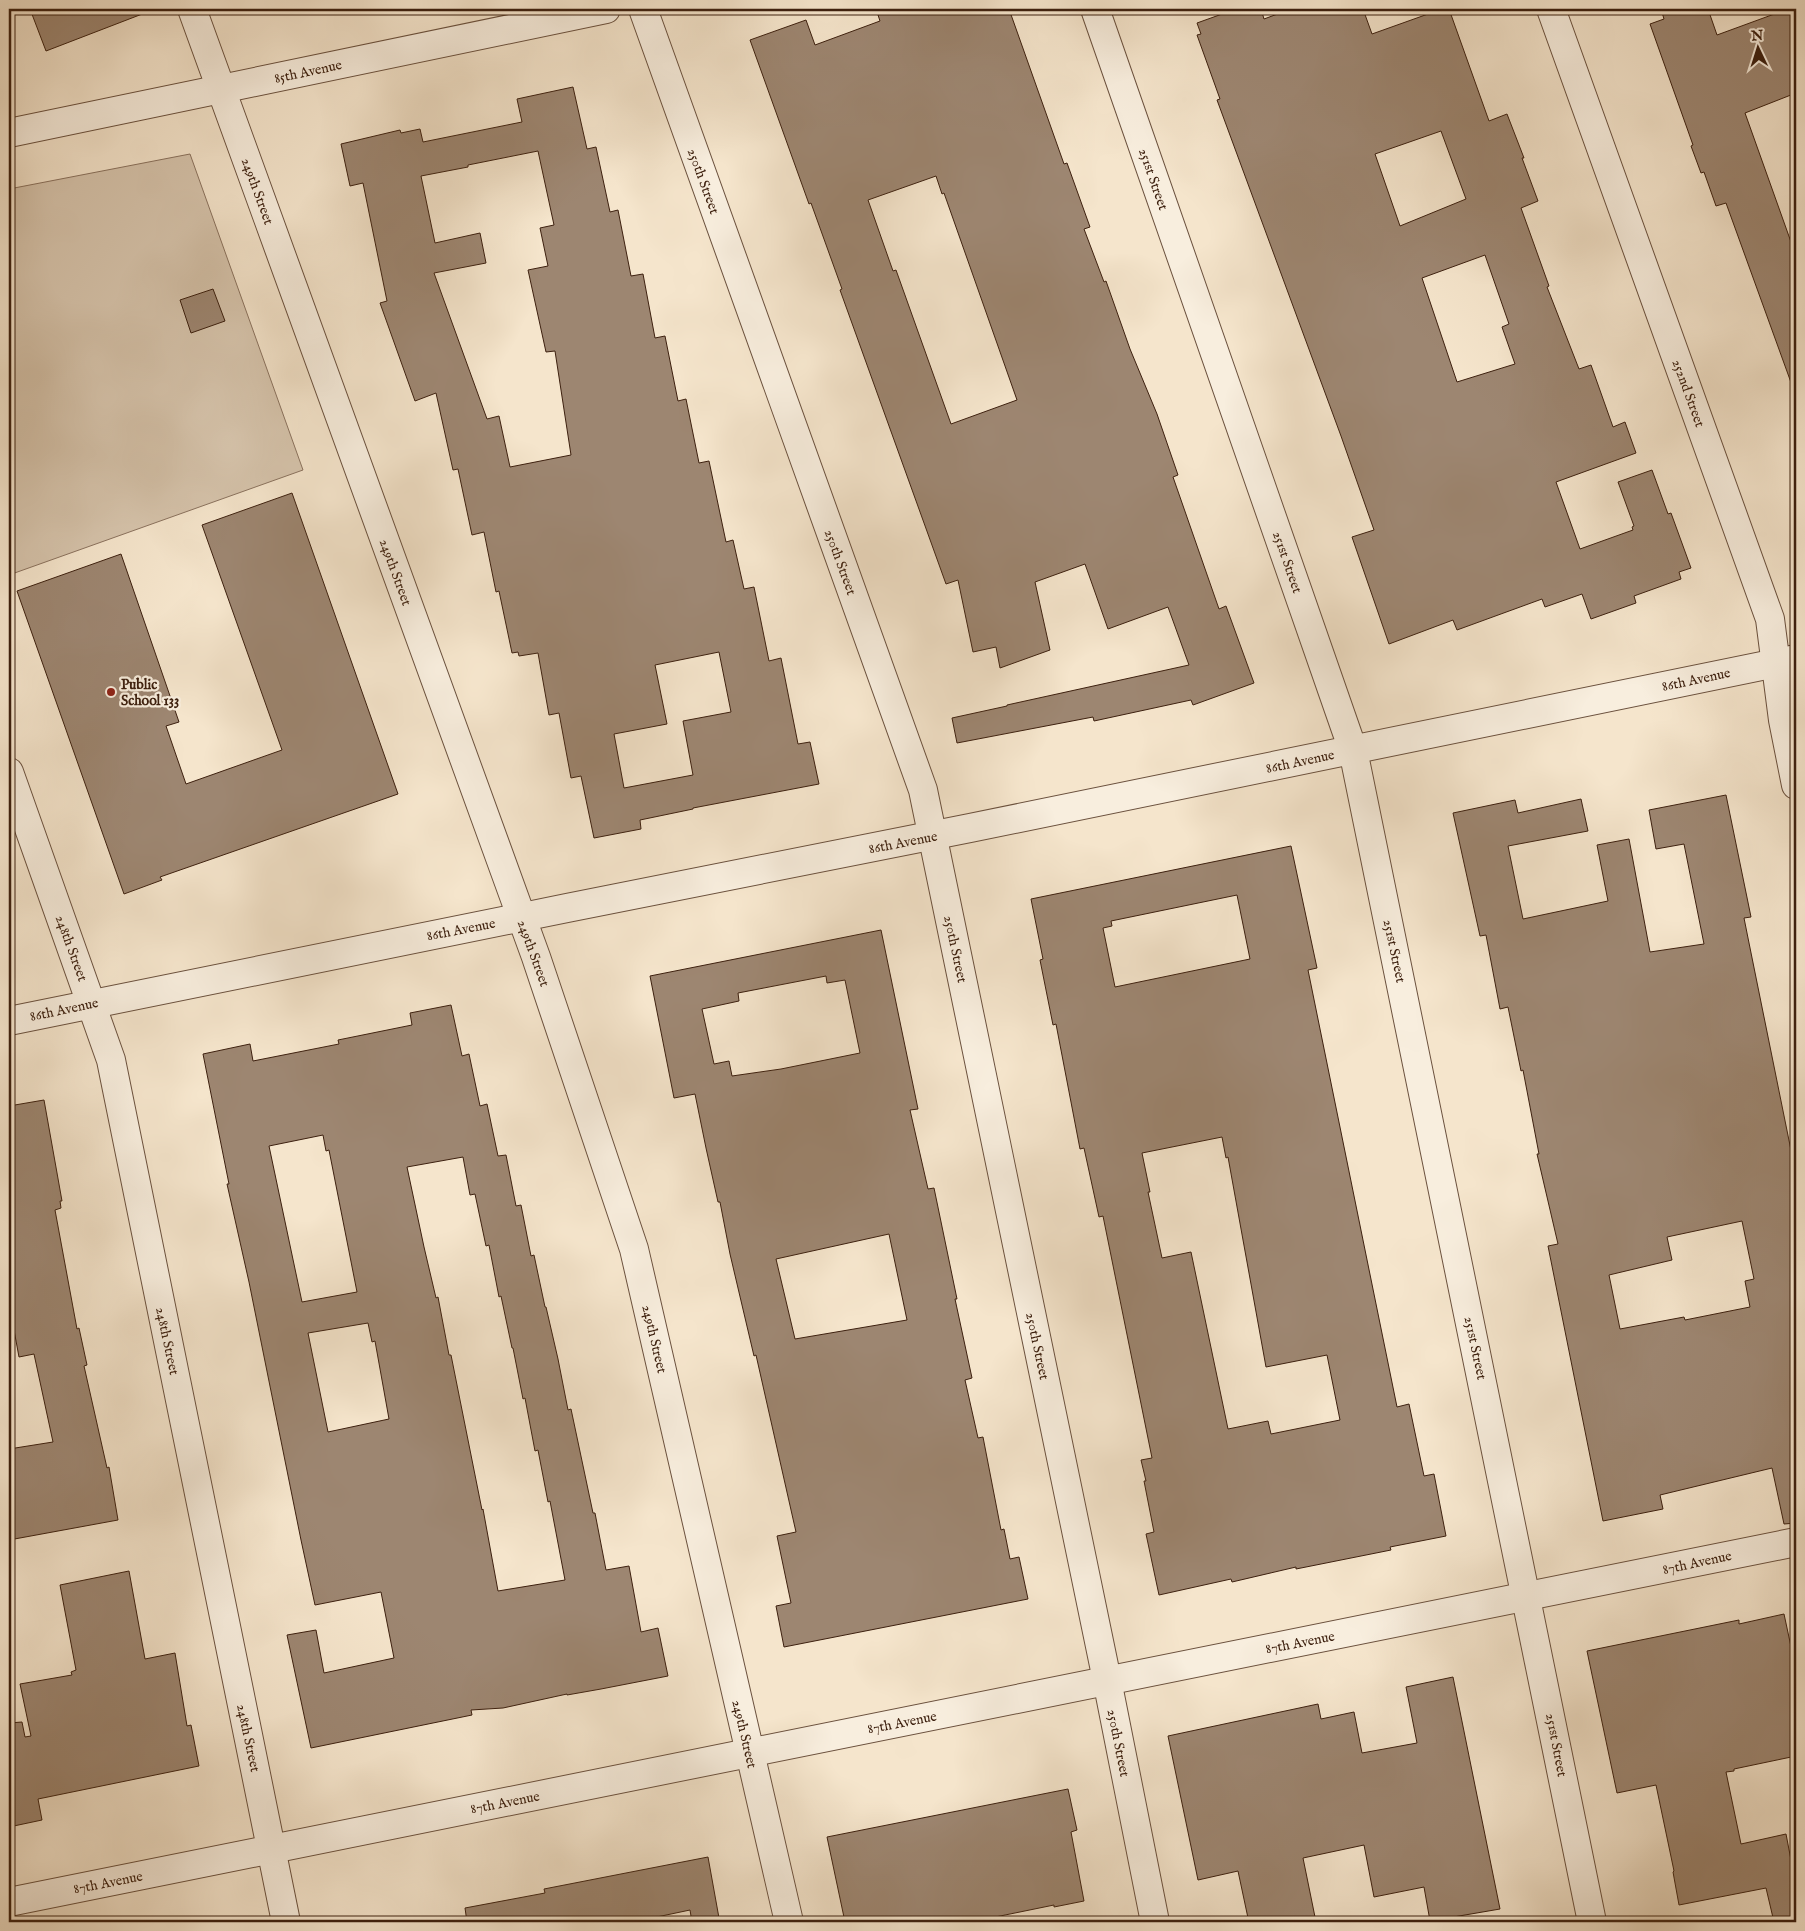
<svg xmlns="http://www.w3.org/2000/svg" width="1805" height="1931" viewBox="0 0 1805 1931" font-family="'IM FELL English',serif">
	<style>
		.green { fill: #d6c4ac; stroke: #8a725e }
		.building { fill: #9d8671; stroke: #3d200f; fill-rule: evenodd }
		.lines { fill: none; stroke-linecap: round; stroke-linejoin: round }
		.minor-casing { stroke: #6b513e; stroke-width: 30 }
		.minor { stroke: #f8eede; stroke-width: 28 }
		.poi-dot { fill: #8f2418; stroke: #f8eede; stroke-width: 2 }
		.labels { text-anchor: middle; stroke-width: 4.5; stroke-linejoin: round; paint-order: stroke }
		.street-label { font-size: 14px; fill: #3d200f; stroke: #f8eede }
		.poi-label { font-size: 14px; font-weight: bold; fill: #3d200f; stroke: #f8eede; text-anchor: start }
	</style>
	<rect width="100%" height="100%" fill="#f5e5cc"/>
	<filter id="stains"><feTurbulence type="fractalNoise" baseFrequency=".004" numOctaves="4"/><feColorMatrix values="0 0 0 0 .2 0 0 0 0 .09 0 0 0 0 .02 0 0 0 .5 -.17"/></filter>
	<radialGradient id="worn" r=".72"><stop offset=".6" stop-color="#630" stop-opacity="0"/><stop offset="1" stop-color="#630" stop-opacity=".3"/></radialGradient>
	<polygon class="green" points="190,154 303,470 9,575 9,189"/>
	<g class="building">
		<polygon points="30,9 150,9 150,11 46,51"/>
		<path d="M 893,9 L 1009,9 L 1064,164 L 1067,163 L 1090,227 L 1084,229 L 1104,282 L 1106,281 L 1130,349 L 1157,414 L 1178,475 L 1173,477 L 1219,609 L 1226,606 L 1254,683 L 1193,705 L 1191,700 L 1094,721 L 1093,717 L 957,743 L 952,718 L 1007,706 L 1007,705 L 1189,665 L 1168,607 L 1108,629 L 1085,564 L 1035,582 L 1050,650 L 1000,668 L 996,647 L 973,652 L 958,580 L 946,584 L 840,290 L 842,289 L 811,203 L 809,204 L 750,40 L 806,20 L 815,45 L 880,21 L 878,15 ZM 936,176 L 942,194 L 944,193 L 1017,400 L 951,424 L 896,270 L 893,271 L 868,200 Z"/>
		<path d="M 1236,9 L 1261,9 L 1264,19 L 1291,9 L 1363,9 L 1372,34 L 1442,9 L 1449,9 L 1489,121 L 1507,114 L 1524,158 L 1522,158 L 1538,201 L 1521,208 L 1549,286 L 1547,287 L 1579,369 L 1591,365 L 1613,427 L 1625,422 L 1636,453 L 1556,482 L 1580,549 L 1633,530 L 1632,527 L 1634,526 L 1618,482 L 1652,470 L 1668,514 L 1671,513 L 1691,568 L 1679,572 L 1681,579 L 1634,596 L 1636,603 L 1591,619 L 1582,594 L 1545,607 L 1542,599 L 1457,630 L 1453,620 L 1389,644 L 1352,537 L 1374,530 L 1341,436 L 1217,100 L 1220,99 L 1197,35 L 1201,34 L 1197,23 ZM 1441,131 L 1466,199 L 1400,226 L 1375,154 ZM 1485,255 L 1509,324 L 1502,327 L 1515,364 L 1457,382 L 1422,278 Z"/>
		<polygon points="1661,9 1708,9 1717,35 1788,9 1796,9 1796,93 1745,113 1796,256 1796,388 1793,388 1726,203 1716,206 1704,172 1701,173 1691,146 1693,145 1650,24 1664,19"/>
		<path d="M 573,87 L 587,149 L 596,147 L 610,212 L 618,210 L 631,276 L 643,274 L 655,338 L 665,336 L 678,401 L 686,399 L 699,463 L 709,461 L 726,542 L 733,540 L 744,589 L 754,587 L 769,661 L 781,658 L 798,744 L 810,742 L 819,784 L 693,808 L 693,809 L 640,820 L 641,829 L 594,838 L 581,776 L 571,778 L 559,713 L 549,715 L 538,653 L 519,656 L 518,652 L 512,653 L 499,591 L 496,592 L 484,532 L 472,535 L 458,469 L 453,470 L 436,393 L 415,401 L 380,303 L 387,301 L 363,183 L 350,186 L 341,144 L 400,130 L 401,133 L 420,129 L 423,142 L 522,122 L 517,99 ZM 538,151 L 554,225 L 540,228 L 548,266 L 528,270 L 546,352 L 555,351 L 571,455 L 510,467 L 499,416 L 487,419 L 434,273 L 486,263 L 480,233 L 435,243 L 421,176 L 468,167 L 468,165 ZM 719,652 L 731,712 L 683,721 L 693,775 L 624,788 L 614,734 L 667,724 L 655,665 Z"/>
		<polygon points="213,289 225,321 191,333 180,300"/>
		<polygon points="292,493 398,794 160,877 162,880 124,894 17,591 121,554 179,722 166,726 186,784 282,750 202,525"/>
		<path d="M 1726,795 L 1751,917 L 1744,918 L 1748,938 L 1796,1175 L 1796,1523 L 1784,1524 L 1772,1468 L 1660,1495 L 1663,1509 L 1603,1521 L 1548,1246 L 1558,1244 L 1537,1154 L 1539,1154 L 1523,1070 L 1521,1071 L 1508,1007 L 1500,1009 L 1486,935 L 1480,936 L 1453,813 L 1515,800 L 1518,813 L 1581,799 L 1588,831 L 1508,846 L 1523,919 L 1608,901 L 1597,845 L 1629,839 L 1650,952 L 1704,944 L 1684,844 L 1656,849 L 1649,810 ZM 1742,1221 L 1754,1279 L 1745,1281 L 1750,1307 L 1685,1320 L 1684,1317 L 1620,1329 L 1609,1275 L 1672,1260 L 1667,1237 Z"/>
		<path d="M 1291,846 L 1317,968 L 1308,970 L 1397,1407 L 1409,1404 L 1424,1476 L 1434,1474 L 1446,1536 L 1390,1547 L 1391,1550 L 1296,1569 L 1296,1567 L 1232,1582 L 1231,1579 L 1159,1595 L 1146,1534 L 1154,1532 L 1144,1481 L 1146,1481 L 1141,1460 L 1152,1458 L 1103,1216 L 1099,1217 L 1084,1148 L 1080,1149 L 1056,1024 L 1053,1025 L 1040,960 L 1043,959 L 1031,899 ZM 1237,895 L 1250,959 L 1115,987 L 1103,928 L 1112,926 L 1111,921 ZM 1222,1137 L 1226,1158 L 1228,1157 L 1266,1367 L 1327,1355 L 1340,1420 L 1271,1434 L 1268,1421 L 1228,1429 L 1191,1252 L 1162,1258 L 1148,1192 L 1150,1192 L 1142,1153 Z"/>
		<path d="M 881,930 L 918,1109 L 910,1110 L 928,1189 L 934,1188 L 957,1299 L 955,1299 L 972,1378 L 965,1380 L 978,1438 L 983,1437 L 1001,1530 L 1004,1529 L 1010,1559 L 1019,1557 L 1028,1599 L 784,1647 L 776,1606 L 791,1603 L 777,1536 L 796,1532 L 756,1355 L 754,1356 L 730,1254 L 720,1202 L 718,1202 L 706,1148 L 695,1094 L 674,1098 L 650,976 ZM 826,976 L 827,983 L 845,980 L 860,1053 L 781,1069 L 732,1076 L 729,1061 L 714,1064 L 702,1009 L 739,1001 L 738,993 ZM 889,1234 L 907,1320 L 795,1339 L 776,1259 Z"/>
		<path d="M 451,1005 L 462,1056 L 469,1054 L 480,1106 L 487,1104 L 498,1156 L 506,1155 L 516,1206 L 521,1205 L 531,1256 L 534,1255 L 545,1307 L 546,1307 L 558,1359 L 568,1410 L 571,1409 L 593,1513 L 595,1513 L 606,1570 L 629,1566 L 641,1632 L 658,1628 L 668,1676 L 601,1689 L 567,1695 L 567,1694 L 503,1708 L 471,1710 L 472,1715 L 311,1748 L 287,1635 L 316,1630 L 324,1673 L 394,1658 L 381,1592 L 315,1605 L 301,1540 L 249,1282 L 227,1184 L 229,1184 L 203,1054 L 250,1044 L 253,1061 L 339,1044 L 338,1040 L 412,1025 L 410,1013 ZM 323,1135 L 326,1151 L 329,1150 L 357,1292 L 302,1302 L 269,1146 ZM 463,1157 L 470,1195 L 475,1194 L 486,1246 L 489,1245 L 499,1297 L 501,1296 L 512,1348 L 513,1348 L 523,1399 L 525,1398 L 535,1451 L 538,1450 L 548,1502 L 550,1501 L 565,1580 L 498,1591 L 483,1509 L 482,1510 L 451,1355 L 449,1355 L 438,1297 L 436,1298 L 424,1247 L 407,1167 ZM 368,1323 L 372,1342 L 375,1341 L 389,1419 L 328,1432 L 308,1333 Z"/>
		<polygon points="44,1100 62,1201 60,1201 61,1208 55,1210 77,1329 79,1328 87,1365 84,1366 107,1468 109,1467 118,1520 9,1540 9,1449 53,1442 34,1354 19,1357 9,1303 9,1106"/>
		<polygon points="129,1571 145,1659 175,1653 187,1726 191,1725 199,1766 38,1799 42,1820 9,1827 9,1723 22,1722 25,1737 31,1736 20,1684 72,1675 71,1672 76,1670 60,1585"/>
		<polygon points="1784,1614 1796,1670 1796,1756 1734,1769 1734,1771 1726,1772 1741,1844 1786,1834 1796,1886 1796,1922 1774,1922 1766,1888 1679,1905 1673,1872 1674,1871 1656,1785 1617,1793 1587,1651 1739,1620 1739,1624"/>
		<polygon points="1453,1677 1500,1909 1430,1921 1424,1887 1374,1897 1364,1845 1303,1858 1315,1917 1289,1922 1255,1922 1254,1917 1248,1918 1238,1871 1198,1880 1168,1736 1318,1704 1321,1719 1354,1712 1362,1753 1417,1743 1406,1687"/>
		<polygon points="1068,1789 1077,1830 1071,1832 1084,1901 1054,1907 1054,1905 971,1922 845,1922 827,1837"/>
		<polygon points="708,1857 719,1918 692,1922 690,1910 633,1922 467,1922 465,1908 545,1893 544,1889"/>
	</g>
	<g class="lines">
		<g class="minor-casing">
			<g id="minor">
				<polyline points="192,9 536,957 634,1249 789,1922"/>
				<polyline points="643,9 923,790 1107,1680 1155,1922"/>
				<polyline points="1095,9 1353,750 1592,1922"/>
				<polyline points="1551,9 1770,619 1783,720 1796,785"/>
				<polyline points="9,133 606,9"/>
				<polyline points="9,772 111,1060 286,1922"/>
				<polyline points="9,1021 567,908 970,828 1796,659"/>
				<polyline points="9,1902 1796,1542"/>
			</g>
		</g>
		<use href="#minor" class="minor"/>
	</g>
	<circle class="poi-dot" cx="111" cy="692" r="5"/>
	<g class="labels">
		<g class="street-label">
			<text transform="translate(308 71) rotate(-12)" y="5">85th Avenue</text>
			<text transform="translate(1154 179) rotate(71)" y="5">251st Street</text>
			<text transform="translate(704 181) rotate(70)" y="5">250th Street</text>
			<text transform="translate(258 191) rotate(70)" y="5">249th Street</text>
			<text transform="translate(1689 393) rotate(70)" y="5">252nd Street</text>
			<text transform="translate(841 562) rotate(70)" y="5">250th Street</text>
			<text transform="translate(1288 562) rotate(71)" y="5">251st Street</text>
			<text transform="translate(396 572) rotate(70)" y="5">249th Street</text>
			<text transform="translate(1696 679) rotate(-12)" y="5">86th Avenue</text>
			<text transform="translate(1300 761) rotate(-12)" y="5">86th Avenue</text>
			<text transform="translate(903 842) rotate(-11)" y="5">86th Avenue</text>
			<text transform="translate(461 929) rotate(-11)" y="5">86th Avenue</text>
			<text transform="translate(72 948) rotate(70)" y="5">248th Street</text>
			<text transform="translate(956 949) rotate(78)" y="5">250th Street</text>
			<text transform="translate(1395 951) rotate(78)" y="5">251st Street</text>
			<text transform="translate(534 953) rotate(70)" y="5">249th Street</text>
			<text transform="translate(64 1009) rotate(-12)" y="5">86th Avenue</text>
			<text transform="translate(655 1339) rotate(77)" y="5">249th Street</text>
			<text transform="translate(168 1341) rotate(78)" y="5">248th Street</text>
			<text transform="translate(1038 1346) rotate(78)" y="5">250th Street</text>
			<text transform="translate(1476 1348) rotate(78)" y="5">251st Street</text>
			<text transform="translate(1697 1562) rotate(-12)" y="5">87th Avenue</text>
			<text transform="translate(1300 1642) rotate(-11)" y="5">87th Avenue</text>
			<text transform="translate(902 1722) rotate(-11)" y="5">87th Avenue</text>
			<text transform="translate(745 1734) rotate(77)" y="5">249th Street</text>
			<text transform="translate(249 1738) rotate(78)" y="5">248th Street</text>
			<text transform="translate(1119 1743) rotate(79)" y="5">250th Street</text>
			<text transform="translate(1557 1745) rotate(79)" y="5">251st Street</text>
			<text transform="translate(505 1802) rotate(-11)" y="5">87th Avenue</text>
			<text transform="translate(108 1882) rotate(-11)" y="5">87th Avenue</text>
		</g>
		<g class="poi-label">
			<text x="121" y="689">Public<tspan x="121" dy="16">School 133</tspan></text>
		</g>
	</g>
	<rect width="1805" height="1931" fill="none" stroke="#f5e5cc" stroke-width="30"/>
	<rect x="10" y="10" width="1785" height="1911" fill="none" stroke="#3d200f" stroke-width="2.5"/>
	<rect x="15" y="15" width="1775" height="1901" fill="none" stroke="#3d200f"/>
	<g transform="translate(1758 48) rotate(356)" stroke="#f8eede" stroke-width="4" paint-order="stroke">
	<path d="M0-4L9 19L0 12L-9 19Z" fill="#3d200f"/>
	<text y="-8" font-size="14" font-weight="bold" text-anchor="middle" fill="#3d200f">N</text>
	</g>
	<rect width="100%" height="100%" filter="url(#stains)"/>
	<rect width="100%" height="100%" fill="url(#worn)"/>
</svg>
